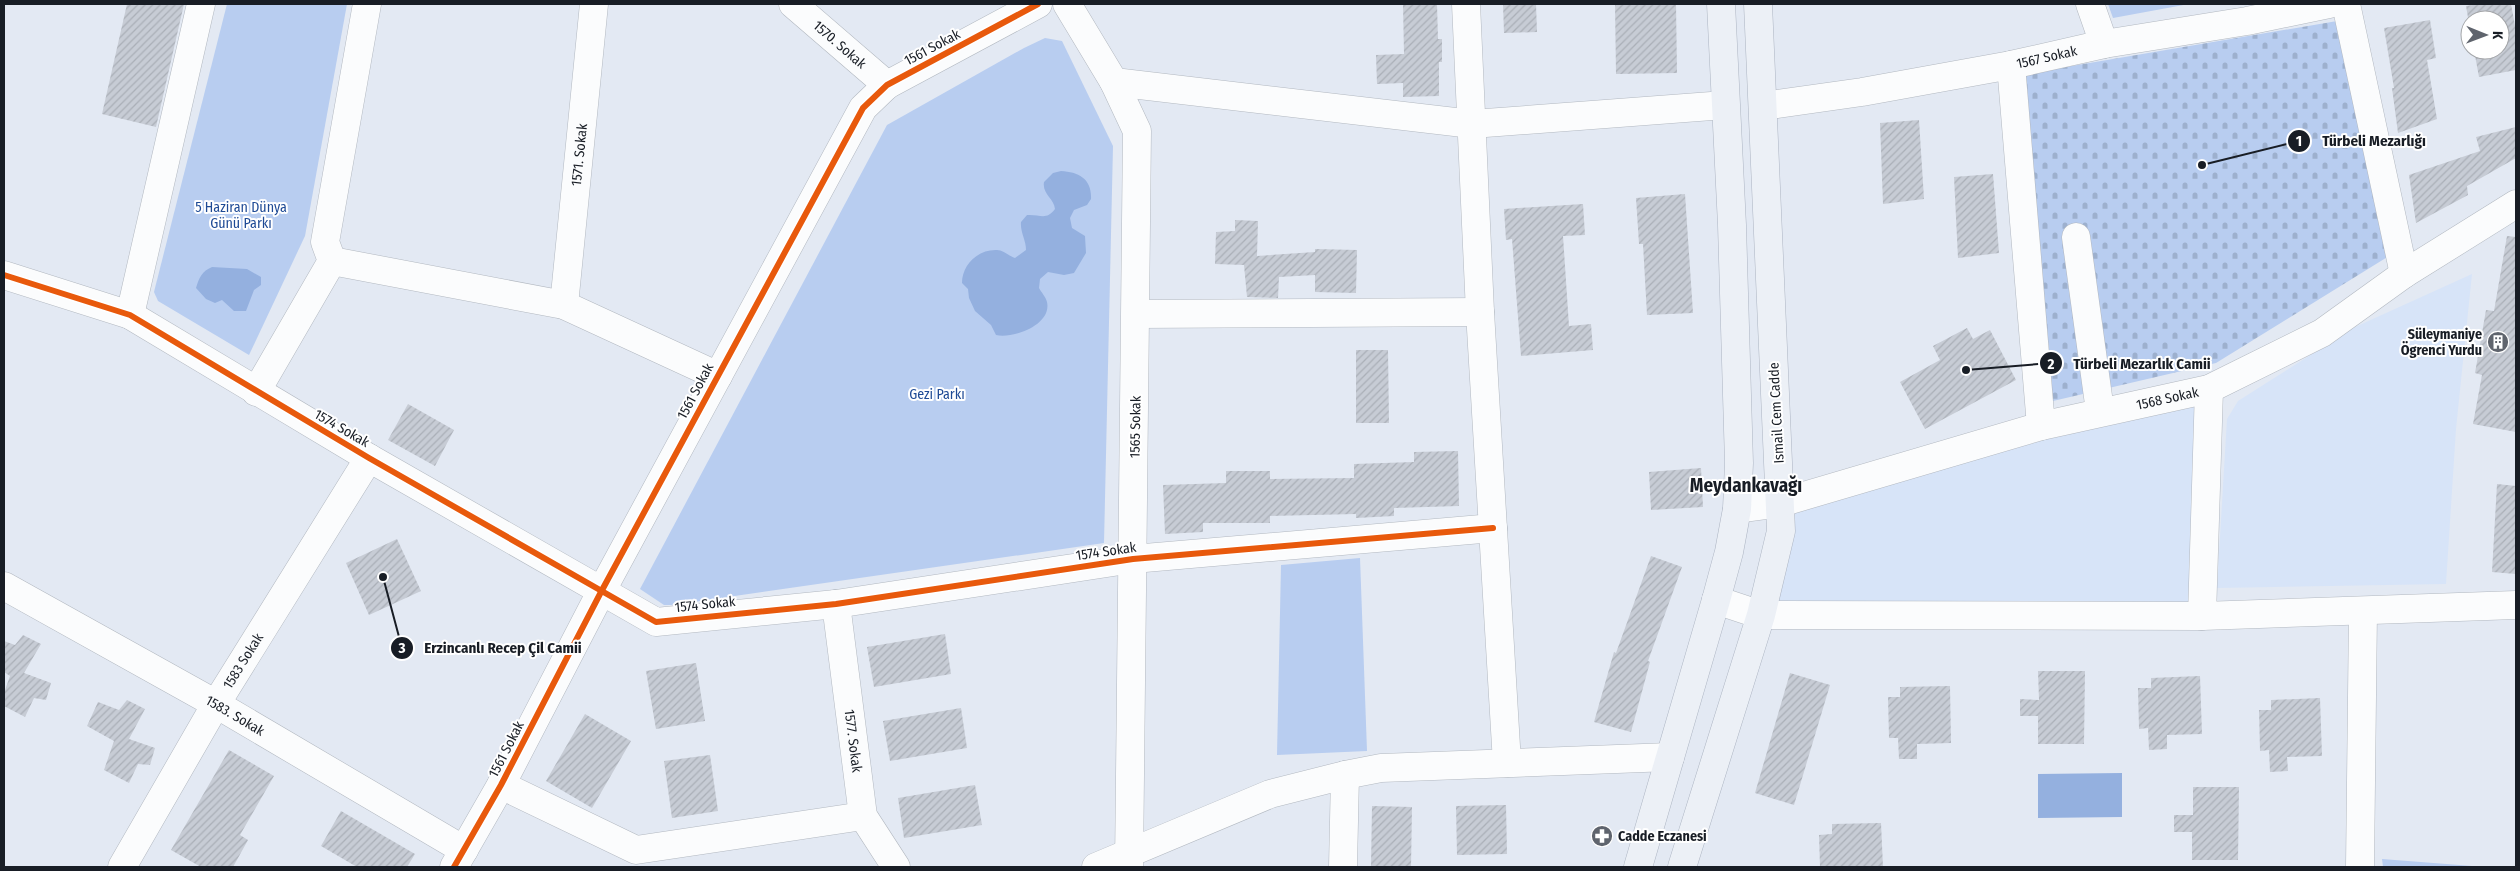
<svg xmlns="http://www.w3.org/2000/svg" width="2520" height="871" viewBox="0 0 2520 871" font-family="'Fira Sans Condensed',sans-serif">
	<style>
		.built { fill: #d7e4f8 }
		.green { fill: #b8cdf0 }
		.cemetery { fill: url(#cemetery-stones) }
		.water { fill: #94b0df }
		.building { fill: url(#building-hatch) }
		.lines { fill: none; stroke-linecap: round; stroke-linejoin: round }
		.minor-casing { stroke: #b2b8c0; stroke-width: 29 }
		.major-casing { stroke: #acb4c2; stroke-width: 29 }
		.minor { stroke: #fbfcfd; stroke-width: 28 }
		.major { stroke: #ecf0f6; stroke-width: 28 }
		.cycleway-casing { stroke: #fff; stroke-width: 9 }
		.cycleway { stroke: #e8590c; stroke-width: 6 }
		.labels { text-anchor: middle; stroke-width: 4; stroke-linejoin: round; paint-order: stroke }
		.street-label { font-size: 14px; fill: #181d25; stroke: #fff }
		.park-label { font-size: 14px; fill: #1e4a95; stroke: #fff }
		.poi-label { font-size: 14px; font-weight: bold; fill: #181d25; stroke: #fff; text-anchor: end }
		.district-label { font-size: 19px; font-weight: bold; fill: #181d25; stroke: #fff }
		.leader { fill: none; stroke: #181d25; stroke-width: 2 }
		.callout-dot { fill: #181d25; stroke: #fff; stroke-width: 2 }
		.mark-label { font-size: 15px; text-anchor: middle; font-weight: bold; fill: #fff }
		.callout-label { font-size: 15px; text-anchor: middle; font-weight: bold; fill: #181d25; stroke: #fff; stroke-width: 4; stroke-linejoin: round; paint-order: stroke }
	</style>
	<defs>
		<pattern id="cemetery-stones" width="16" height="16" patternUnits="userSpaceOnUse" patternTransform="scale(1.25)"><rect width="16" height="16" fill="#b8cdf0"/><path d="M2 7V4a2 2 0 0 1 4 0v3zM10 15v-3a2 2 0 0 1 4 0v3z" fill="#9db0ce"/></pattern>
		<pattern id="building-hatch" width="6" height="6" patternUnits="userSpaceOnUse" patternTransform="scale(1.25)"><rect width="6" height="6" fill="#c7ccd5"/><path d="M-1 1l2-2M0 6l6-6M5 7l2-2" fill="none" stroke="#aaafb7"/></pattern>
	</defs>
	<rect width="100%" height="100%" fill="#e3e9f3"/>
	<g class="built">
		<polygon points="2472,274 2456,429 2446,584 2217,588 2227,419 2238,401 2353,328"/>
		<polygon points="2209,389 2202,616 1761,615 1780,503"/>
	</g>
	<g class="green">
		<polygon points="227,4 347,4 305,236 249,355 158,301 154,292"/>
		<polygon points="2108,4 2189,4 2113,18"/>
		<polygon points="1045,38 1062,41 1113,146 1104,543 672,605 664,605 640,589 887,125 1024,48"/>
		<polygon points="1360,558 1367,751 1277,755 1281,565"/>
		<polygon points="2382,859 2485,867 2383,867"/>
	</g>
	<polygon class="cemetery" points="2343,20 2389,256 2216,363 2053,401 2025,74"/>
	<g class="water">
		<path d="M 1061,171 C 1079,172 1092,179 1091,199 L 1087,205 L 1074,210 L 1070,218 L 1072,228 L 1085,236 L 1086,253 L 1074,273 L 1064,275 L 1048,272 L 1040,279 L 1039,288 C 1041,292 1046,297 1047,302 C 1052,325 1013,339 996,335 L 991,325 L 975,311 L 969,298 L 968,289 L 962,283 C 962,265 978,249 997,250 C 1003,250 1009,256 1015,258 L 1026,250 C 1026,240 1020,232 1021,222 L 1027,215 C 1040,214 1046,221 1055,209 C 1054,198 1042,194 1044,182 L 1053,173 Z"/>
		<path d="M 212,267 L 247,269 L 261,277 L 261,285 L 254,290 L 246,311 L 234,311 L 222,300 L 215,303 L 206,299 L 196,288 C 199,278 202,271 212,267 Z"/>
		<polygon points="2122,773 2122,817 2038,818 2038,774"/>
	</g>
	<g class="building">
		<polygon points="127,4 184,4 156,127 102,114"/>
		<polygon points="1403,4 1437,4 1438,39 1442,39 1442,62 1439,62 1439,96 1403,97 1403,83 1377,84 1376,55 1404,54"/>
		<polygon points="1503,4 1536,4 1537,32 1504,33"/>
		<polygon points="1615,4 1676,4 1677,73 1616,74"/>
		<polygon points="2479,4 2511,4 2516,31 2516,70 2479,77 2474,50 2500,50 2500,20 2470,20 2470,29 2466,6"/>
		<polygon points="2430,20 2436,58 2427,60 2437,119 2398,133 2392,88 2394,88 2384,28"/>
		<polygon points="1919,120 1924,199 1883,204 1880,123"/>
		<polygon points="2516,127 2516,158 2467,186 2468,195 2416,223 2409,175 2480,151 2476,137"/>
		<polygon points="1993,174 1999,253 1958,258 1954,177"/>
		<polygon points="1685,194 1693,313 1647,315 1643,244 1639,244 1636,198"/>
		<polygon points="1583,204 1585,235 1563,236 1569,326 1591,324 1593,350 1521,356 1512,239 1506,240 1504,209"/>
		<polygon points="1235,220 1258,221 1257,256 1315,252 1315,249 1357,250 1356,293 1315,292 1315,275 1279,277 1278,298 1247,297 1244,265 1215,264 1216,232 1235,231"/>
		<polygon points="2507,236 2516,237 2516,432 2473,424 2482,375 2475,373 2486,310 2494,311"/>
		<polygon points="1967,328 1973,339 1990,330 2016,380 1925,429 1900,382 1940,360 1933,346"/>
		<polygon points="1356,350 1388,350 1389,423 1356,423"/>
		<polygon points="408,404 454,430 435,466 388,440"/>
		<polygon points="1458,451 1459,506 1394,508 1394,516 1356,518 1356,514 1270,516 1270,523 1203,523 1203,532 1165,534 1163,485 1226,483 1226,471 1270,471 1270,479 1354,478 1354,464 1414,462 1414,452"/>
		<polygon points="1701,468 1703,507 1651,510 1649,472"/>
		<polygon points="2497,484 2516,486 2516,574 2492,572"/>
		<polygon points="397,539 421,591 369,615 346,563"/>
		<polygon points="1651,556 1682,567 1648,661 1650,662 1631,732 1594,722 1614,652 1616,653"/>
		<polygon points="945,634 951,674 874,687 867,647"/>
		<polygon points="23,635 41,644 24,673 51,683 46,700 34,698 25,717 4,706 4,693 10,676 4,672 4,641 15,645"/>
		<polygon points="696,663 705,721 656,729 646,671"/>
		<polygon points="2038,671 2085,671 2084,744 2038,744 2038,716 2020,716 2020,699 2039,700"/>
		<polygon points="1790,673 1830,685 1794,805 1755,793"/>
		<polygon points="2200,676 2202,734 2167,735 2167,749 2149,750 2148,728 2139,729 2138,688 2151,688 2151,678"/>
		<polygon points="1950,686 1951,743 1917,744 1917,759 1899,759 1898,738 1889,738 1888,697 1900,697 1900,687"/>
		<polygon points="2320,698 2322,756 2287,757 2288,771 2270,772 2269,750 2260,751 2259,710 2271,710 2271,700"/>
		<polygon points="127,700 145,709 129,739 155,748 150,765 138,764 129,783 104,770 114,741 87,726 98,702 119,710"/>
		<polygon points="961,708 967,748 890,761 883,721"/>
		<polygon points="585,714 631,741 592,808 546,781"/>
		<polygon points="229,750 274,776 240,835 248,840 233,867 201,867 171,850"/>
		<polygon points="710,755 718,811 672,818 664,761"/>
		<polygon points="975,785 982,825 904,838 898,798"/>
		<polygon points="2193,787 2239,787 2238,860 2192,860 2192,832 2174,832 2174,815 2193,815"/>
		<polygon points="1506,805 1507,854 1457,855 1456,806"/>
		<polygon points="1372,806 1412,807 1411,867 1371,867"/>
		<polygon points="341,811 415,854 407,867 357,867 321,846"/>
		<polygon points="1881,823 1883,867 1820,867 1819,835 1832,834 1832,824"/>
	</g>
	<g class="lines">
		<g class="minor-casing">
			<g id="minor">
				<path id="s1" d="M 793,4 L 887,85"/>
				<polyline points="1067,4 1114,82 1137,131 1129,867"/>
				<polyline points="1466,4 1480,312 1507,763"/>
				<polyline points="2090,4 2104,44"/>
				<polyline points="2346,4 2404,274"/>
				<polyline points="2011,65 2041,426"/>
				<polyline points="1114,82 1472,124 1725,105"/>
				<path id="s2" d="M 1763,106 L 1862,92 L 2011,65 L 2104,44 L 2247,21 L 2329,4"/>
				<polyline points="2076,237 2100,411"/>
				<polyline points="332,261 564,305 718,376"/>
				<polyline points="4,275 130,315 369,458 656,622 836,604 1133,559 1493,528"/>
				<path id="s3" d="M 564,305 L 594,4"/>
				<polyline points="1136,314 1480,312"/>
				<polyline points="130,315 201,4"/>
				<polyline points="256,392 332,261 325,242 367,4"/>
				<path id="s4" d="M 1737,509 L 1780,503 L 2041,426 L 2209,389 L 2322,333 L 2404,274 L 2516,204"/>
				<path id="s5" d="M 4,586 L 216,704 L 464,850"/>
				<polyline points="1716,600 1761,615 2202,616 2516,605"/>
				<path id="s6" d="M 836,604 L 863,816 L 896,867"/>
				<polyline points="2202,616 2209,389"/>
				<polyline points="501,785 636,850 863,816"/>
				<path id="s7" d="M 122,867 L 216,704 L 369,458"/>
				<polyline points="454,867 501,785 601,592 863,108 887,85 1038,4"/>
				<polyline points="1096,867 1270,794 1345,775 1381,768 1670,757"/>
				<polyline points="1343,867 1345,775"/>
				<polyline points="2360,867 2363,611"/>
			</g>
		</g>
		<g class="major-casing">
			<g id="major">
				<polyline points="1638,867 1716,600 1729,552 1737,509 1739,463 1732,225 1721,4"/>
				<polyline points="1682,867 1761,615 1781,531 1758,4"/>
			</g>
		</g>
		<use href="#minor" class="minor"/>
		<use href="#major" class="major"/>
		<g class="cycleway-casing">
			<g id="cycleway">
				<polyline points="4,275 130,315 369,458 656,622 836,604 1133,559 1493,528"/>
				<polyline points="454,867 501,785 601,592 863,108 887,85 1038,4"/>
			</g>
		</g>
		<use href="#cycleway" class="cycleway"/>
	</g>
	<defs>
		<g id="building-disc" transform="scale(1.125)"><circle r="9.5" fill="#5f646d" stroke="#fff"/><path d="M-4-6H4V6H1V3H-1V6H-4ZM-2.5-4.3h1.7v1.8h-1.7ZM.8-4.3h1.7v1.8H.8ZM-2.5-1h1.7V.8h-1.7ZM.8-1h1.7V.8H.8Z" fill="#fff"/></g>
		<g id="pharmacy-disc" transform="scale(1.125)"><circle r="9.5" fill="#5f646d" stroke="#fff"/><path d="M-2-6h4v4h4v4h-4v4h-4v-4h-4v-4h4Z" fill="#fff"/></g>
	</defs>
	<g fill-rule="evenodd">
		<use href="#building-disc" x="2498" y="342"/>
		<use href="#pharmacy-disc" x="1602" y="836"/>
	</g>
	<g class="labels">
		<g class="street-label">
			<text dy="5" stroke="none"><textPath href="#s1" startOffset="62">1570. Sokak</textPath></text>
			<text transform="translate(932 47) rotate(-28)" y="5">1561 Sokak</text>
			<text dy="5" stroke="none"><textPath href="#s2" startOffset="288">1567 Sokak</textPath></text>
			<text dy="5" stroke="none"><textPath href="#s3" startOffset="151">1571. Sokak</textPath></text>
			<text transform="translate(695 391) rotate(-62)" y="5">1561 Sokak</text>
			<text dy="5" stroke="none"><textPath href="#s4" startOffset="445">1568 Sokak</textPath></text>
			<text transform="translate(1776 413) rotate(-93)" y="5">Ismail Cem Cadde</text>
			<text transform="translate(1135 427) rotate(-89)" y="5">1565 Sokak</text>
			<text transform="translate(342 428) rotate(30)" y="5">1574 Sokak</text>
			<text transform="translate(1106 551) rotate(-8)" y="5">1574 Sokak</text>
			<text transform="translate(705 604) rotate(-6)" y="5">1574 Sokak</text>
			<text dy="5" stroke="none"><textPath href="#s7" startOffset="239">1583 Sokak</textPath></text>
			<text dy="5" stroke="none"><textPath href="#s5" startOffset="265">1583. Sokak</textPath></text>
			<text dy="5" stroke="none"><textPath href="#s6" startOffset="138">1577. Sokak</textPath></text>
			<text transform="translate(506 749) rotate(-63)" y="5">1561 Sokak</text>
		</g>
		<g class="park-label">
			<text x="241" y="212">5 Haziran Dünya<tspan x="241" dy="16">Günü Parkı</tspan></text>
			<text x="937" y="399">Gezi Parkı</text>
		</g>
		<g class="poi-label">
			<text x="2482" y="339">Süleymaniye<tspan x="2482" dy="16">Ögrenci Yurdu</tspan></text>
			<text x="1618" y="841" text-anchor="start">Cadde Eczanesi</text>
		</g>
		<g class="district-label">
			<text x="1746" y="492">Meydankavağı</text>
		</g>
	</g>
	<path class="leader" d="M2202 165L2299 141M1966 370L2051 363M383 577L402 648"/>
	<g class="callout-dot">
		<circle cx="2202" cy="165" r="5"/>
		<circle cx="1966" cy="370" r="5"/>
		<circle cx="383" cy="577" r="5"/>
		<circle cx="2299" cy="141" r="12"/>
		<circle cx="2051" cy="363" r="12"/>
		<circle cx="402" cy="648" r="12"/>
	</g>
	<g class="mark-label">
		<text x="2299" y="146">1</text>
		<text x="2051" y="369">2</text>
		<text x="402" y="653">3</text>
	</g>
	<g class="callout-label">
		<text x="2374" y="146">Türbeli Mezarlığı</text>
		<text x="2142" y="369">Türbeli Mezarlık Camii</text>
		<text x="503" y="653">Erzincanlı Recep Çil Camii</text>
	</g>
	<rect width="2520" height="871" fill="none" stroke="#181d25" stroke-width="10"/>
	<g transform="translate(2485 35) rotate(91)"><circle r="24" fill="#ffffff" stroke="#a3a5a8"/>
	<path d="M0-4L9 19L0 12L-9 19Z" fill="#5f646d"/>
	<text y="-8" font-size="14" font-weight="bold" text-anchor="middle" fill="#181d25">K</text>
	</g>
</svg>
